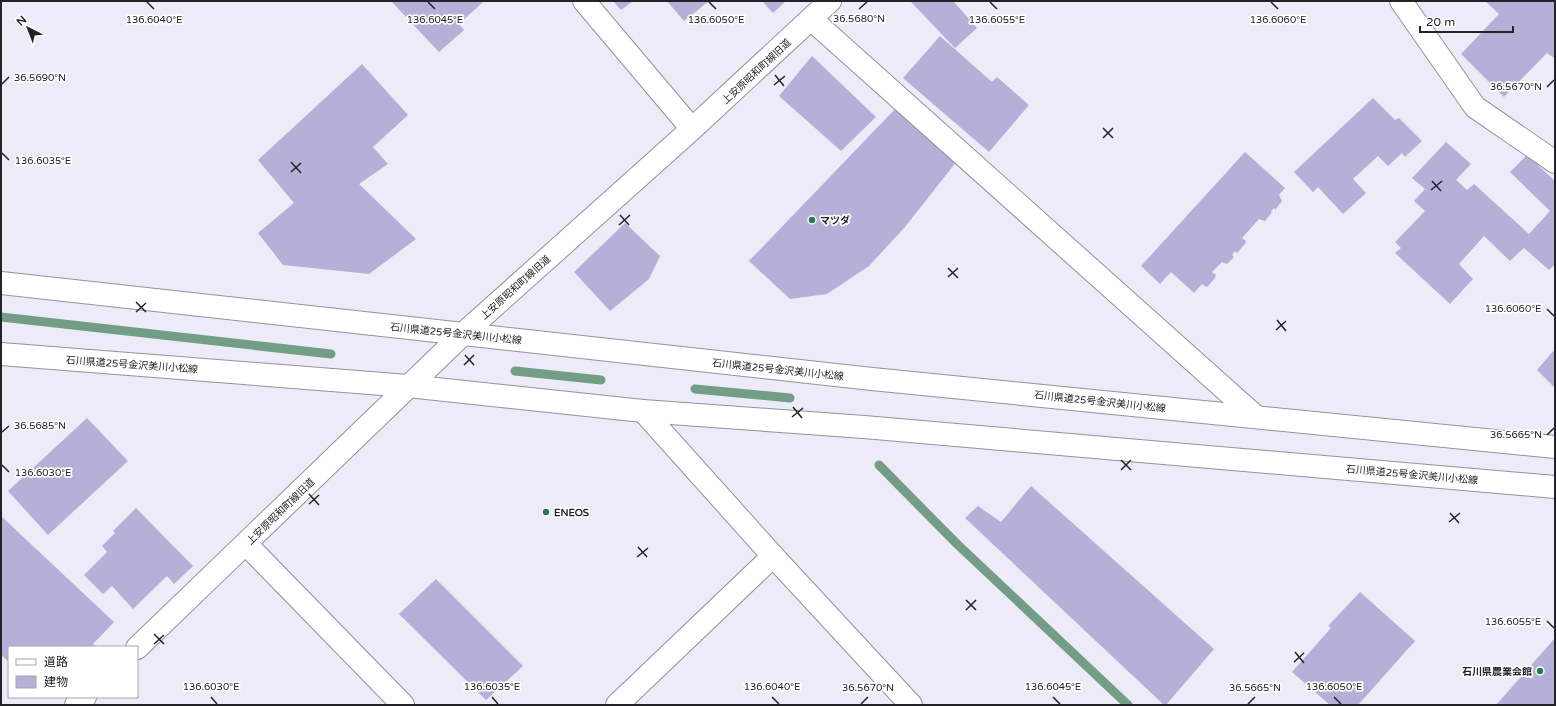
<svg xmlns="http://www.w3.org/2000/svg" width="1556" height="706" viewBox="0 0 1556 706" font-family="'Varela Round','Noto Sans JP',sans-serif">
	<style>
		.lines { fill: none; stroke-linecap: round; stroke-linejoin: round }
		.stream { stroke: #739e86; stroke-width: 9 }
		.building { fill: #b6afd8 }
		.minor-casing { stroke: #93919d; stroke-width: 24 }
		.major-casing { stroke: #93919d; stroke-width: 24 }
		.minor { stroke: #fff; stroke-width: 22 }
		.major { stroke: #fff; stroke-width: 22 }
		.ticks { fill: none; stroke: #232227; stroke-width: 1.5 }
		.poi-dot { fill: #217e54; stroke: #fff; stroke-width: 1.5 }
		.labels { text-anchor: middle; stroke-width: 3.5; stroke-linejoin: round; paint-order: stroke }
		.street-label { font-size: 10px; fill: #232227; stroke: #fff }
		.poi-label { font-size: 10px; font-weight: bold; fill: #232227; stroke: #fff; text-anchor: start }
		.ticks-label { font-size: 10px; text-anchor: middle; fill: #232227; stroke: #fff; stroke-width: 3.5; stroke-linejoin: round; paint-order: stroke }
	</style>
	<rect width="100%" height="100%" fill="#edebf8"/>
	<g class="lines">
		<g class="stream">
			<polyline points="1,317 331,354"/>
			<polyline points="515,371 601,380"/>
			<polyline points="695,389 790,398"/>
			<polyline points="879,465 957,544 1128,705"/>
		</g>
	</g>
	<g class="building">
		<polygon points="391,1 484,1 459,24 464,30 439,52"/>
		<polygon points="613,1 633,1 621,10"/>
		<polygon points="667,1 709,1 684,21"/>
		<polygon points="762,1 786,1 773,13"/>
		<polygon points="910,1 953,1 977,28 955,48"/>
		<polygon points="1485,1 1555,1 1555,57 1554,58 1547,53 1504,97 1461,54 1499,14"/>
		<polygon points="940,36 992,82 997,77 1029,105 989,152 903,78"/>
		<polygon points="812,56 876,117 841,151 779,96"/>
		<polygon points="362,64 408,115 373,147 388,164 359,184 416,239 369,274 283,265 258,233 294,203 258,160"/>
		<polygon points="1373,98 1395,120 1399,118 1422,141 1405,157 1402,153 1388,166 1378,156 1353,179 1366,193 1343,214 1318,187 1313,192 1294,172"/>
		<polygon points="896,108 957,161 905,227 869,266 827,294 790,299 749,261"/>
		<polygon points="1446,142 1471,164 1456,180 1467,190 1474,184 1529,234 1550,211 1510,172 1527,155 1555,181 1555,264 1549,270 1524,248 1510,261 1484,236 1459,264 1473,279 1450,304 1395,253 1401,248 1395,242 1425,211 1414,201 1425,189 1412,178"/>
		<polygon points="1245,152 1285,188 1279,195 1282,201 1275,210 1274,208 1271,211 1272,212 1265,221 1259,219 1242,238 1246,241 1245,244 1237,253 1235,251 1232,255 1234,257 1227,264 1222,262 1212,272 1216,275 1215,278 1208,286 1206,287 1202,284 1194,293 1171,272 1160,284 1141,266"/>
		<polygon points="625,223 660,256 649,279 610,311 574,272"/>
		<polygon points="1555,349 1555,388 1537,370"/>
		<polygon points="87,418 128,461 48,535 8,491"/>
		<polygon points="1031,486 1214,649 1166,705 1164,705 965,518 978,506 1001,522"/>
		<polygon points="136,508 193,566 174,584 167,576 133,609 112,586 103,594 84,575 107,552 102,546 115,533 113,531"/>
		<polygon points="2,517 114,622 93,644 96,647 9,647 9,662 1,655"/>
		<polygon points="436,579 523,666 486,700 399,614"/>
		<polygon points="1360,592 1415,641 1358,705 1330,705 1292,672 1331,628 1328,626"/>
		<polygon points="1555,638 1555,705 1496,705"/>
	</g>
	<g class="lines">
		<g class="minor-casing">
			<g id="minor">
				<polyline points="584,1 692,129"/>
				<polyline points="1401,1 1475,107 1555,162"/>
				<polyline points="811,19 1255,416"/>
				<polyline points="643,411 773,556 911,705"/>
				<polyline points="246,544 403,705"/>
				<polyline points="137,648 463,334 692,129 830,1"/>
				<polyline points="76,705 85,697"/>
				<polyline points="617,705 773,556"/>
			</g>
		</g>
		<g class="major-casing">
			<g id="major">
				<polyline points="1,283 872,379 1555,447"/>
				<polyline points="1,354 408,386 643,411 864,427 1555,487"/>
			</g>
		</g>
		<use href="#minor" class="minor"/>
		<use href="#major" class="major"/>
	</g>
	<path class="ticks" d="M 147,2 L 154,9M 428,2 L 435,9M 709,2 L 716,9M 990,2 L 997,9M 1271,2 L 1278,9M 859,9 L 867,2M 775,75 L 784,86M 2,84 L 9,77M 774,85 L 785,76M 1547,87 L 1554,80M 1103,128 L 1113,138M 1103,138 L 1113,128M 2,153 L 9,160M 291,162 L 301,173M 291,172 L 301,163M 1432,181 L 1441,191M 1431,190 L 1442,181M 620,215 L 629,225M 619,225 L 630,215M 948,268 L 958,278M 948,277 L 958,268M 136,302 L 146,312M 1547,309 L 1554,316M 136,312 L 146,303M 1277,320 L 1286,331M 1276,330 L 1286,321M 465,355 L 474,365M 464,365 L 474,355M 793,407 L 802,418M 792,417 L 803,408M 2,432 L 9,426M 1547,435 L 1554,428M 1121,460 L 1131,470M 2,465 L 9,472M 1121,470 L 1131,460M 309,494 L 319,505M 309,504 L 319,495M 1450,513 L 1459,523M 1449,522 L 1460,513M 638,547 L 647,557M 637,557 L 648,548M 966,600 L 976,610M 966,610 L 976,600M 1547,621 L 1554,628M 154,634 L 164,644M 154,644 L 164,635M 1295,652 L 1304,663M 1294,662 L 1304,653M 211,697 L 217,704M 492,697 L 498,704M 772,697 L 779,704M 1053,697 L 1060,704M 1334,697 L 1341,704M 861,704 L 868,697M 1248,704 L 1255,697"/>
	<g class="poi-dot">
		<circle cx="812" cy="220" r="4"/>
		<circle cx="546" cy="512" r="4"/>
		<circle cx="1540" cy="671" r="4"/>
	</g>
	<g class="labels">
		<g class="street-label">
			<text transform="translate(756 71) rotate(-43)" y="4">上安原昭和町線旧道</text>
			<text transform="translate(515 287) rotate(-42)" y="4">上安原昭和町線旧道</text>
			<text transform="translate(456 333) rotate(6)" y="4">石川県道25号金沢美川小松線</text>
			<text transform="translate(132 364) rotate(4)" y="4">石川県道25号金沢美川小松線</text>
			<text transform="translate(778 369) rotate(6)" y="4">石川県道25号金沢美川小松線</text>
			<text transform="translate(1100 401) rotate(6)" y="4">石川県道25号金沢美川小松線</text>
			<text transform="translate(1412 474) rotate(5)" y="4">石川県道25号金沢美川小松線</text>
			<text transform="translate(280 511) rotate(-44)" y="4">上安原昭和町線旧道</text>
		</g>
		<g class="poi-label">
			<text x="820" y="224">マツダ</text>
			<text x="554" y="516">ENEOS</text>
			<text x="1532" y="675" text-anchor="end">石川県農業会館</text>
		</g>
	</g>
	<g class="ticks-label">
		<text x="859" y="22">36.5680°N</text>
		<text x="716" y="23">136.6050°E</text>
		<text x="997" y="23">136.6055°E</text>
		<text x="1278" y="23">136.6060°E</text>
		<text x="154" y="23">136.6040°E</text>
		<text x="435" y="23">136.6045°E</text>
		<text x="40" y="81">36.5690°N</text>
		<text x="1516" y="90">36.5670°N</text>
		<text x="43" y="164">136.6035°E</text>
		<text x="1513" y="312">136.6060°E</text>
		<text x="40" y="429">36.5685°N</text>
		<text x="1516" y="438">36.5665°N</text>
		<text x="43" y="476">136.6030°E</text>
		<text x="1513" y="625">136.6055°E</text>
		<text x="211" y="690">136.6030°E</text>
		<text x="492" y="690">136.6035°E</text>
		<text x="772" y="690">136.6040°E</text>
		<text x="1053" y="690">136.6045°E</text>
		<text x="1334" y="690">136.6050°E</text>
		<text x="868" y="691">36.5670°N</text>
		<text x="1255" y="691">36.5665°N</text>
	</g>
	<rect width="1556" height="706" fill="none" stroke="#232227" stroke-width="4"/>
	<rect x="8" y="646" width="130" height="52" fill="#ffffff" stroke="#a7a7a9"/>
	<rect x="16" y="659" width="20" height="6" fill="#ffffff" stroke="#a7a7a9"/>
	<text x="44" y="666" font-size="12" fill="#232227">道路</text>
	<rect x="16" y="676" width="20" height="12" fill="#b6afd8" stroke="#a7a7a9"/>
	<text x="44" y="686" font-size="12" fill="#232227">建物</text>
	<g transform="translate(28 28) rotate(318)" stroke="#ffffff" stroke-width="3" paint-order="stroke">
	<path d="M0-3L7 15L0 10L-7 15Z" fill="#232227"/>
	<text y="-6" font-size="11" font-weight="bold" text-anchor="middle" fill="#232227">N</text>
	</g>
	<path d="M1420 26v6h93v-6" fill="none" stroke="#232227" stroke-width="2"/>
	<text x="1426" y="26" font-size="12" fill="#232227" stroke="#ffffff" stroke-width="3" paint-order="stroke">20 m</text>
</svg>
